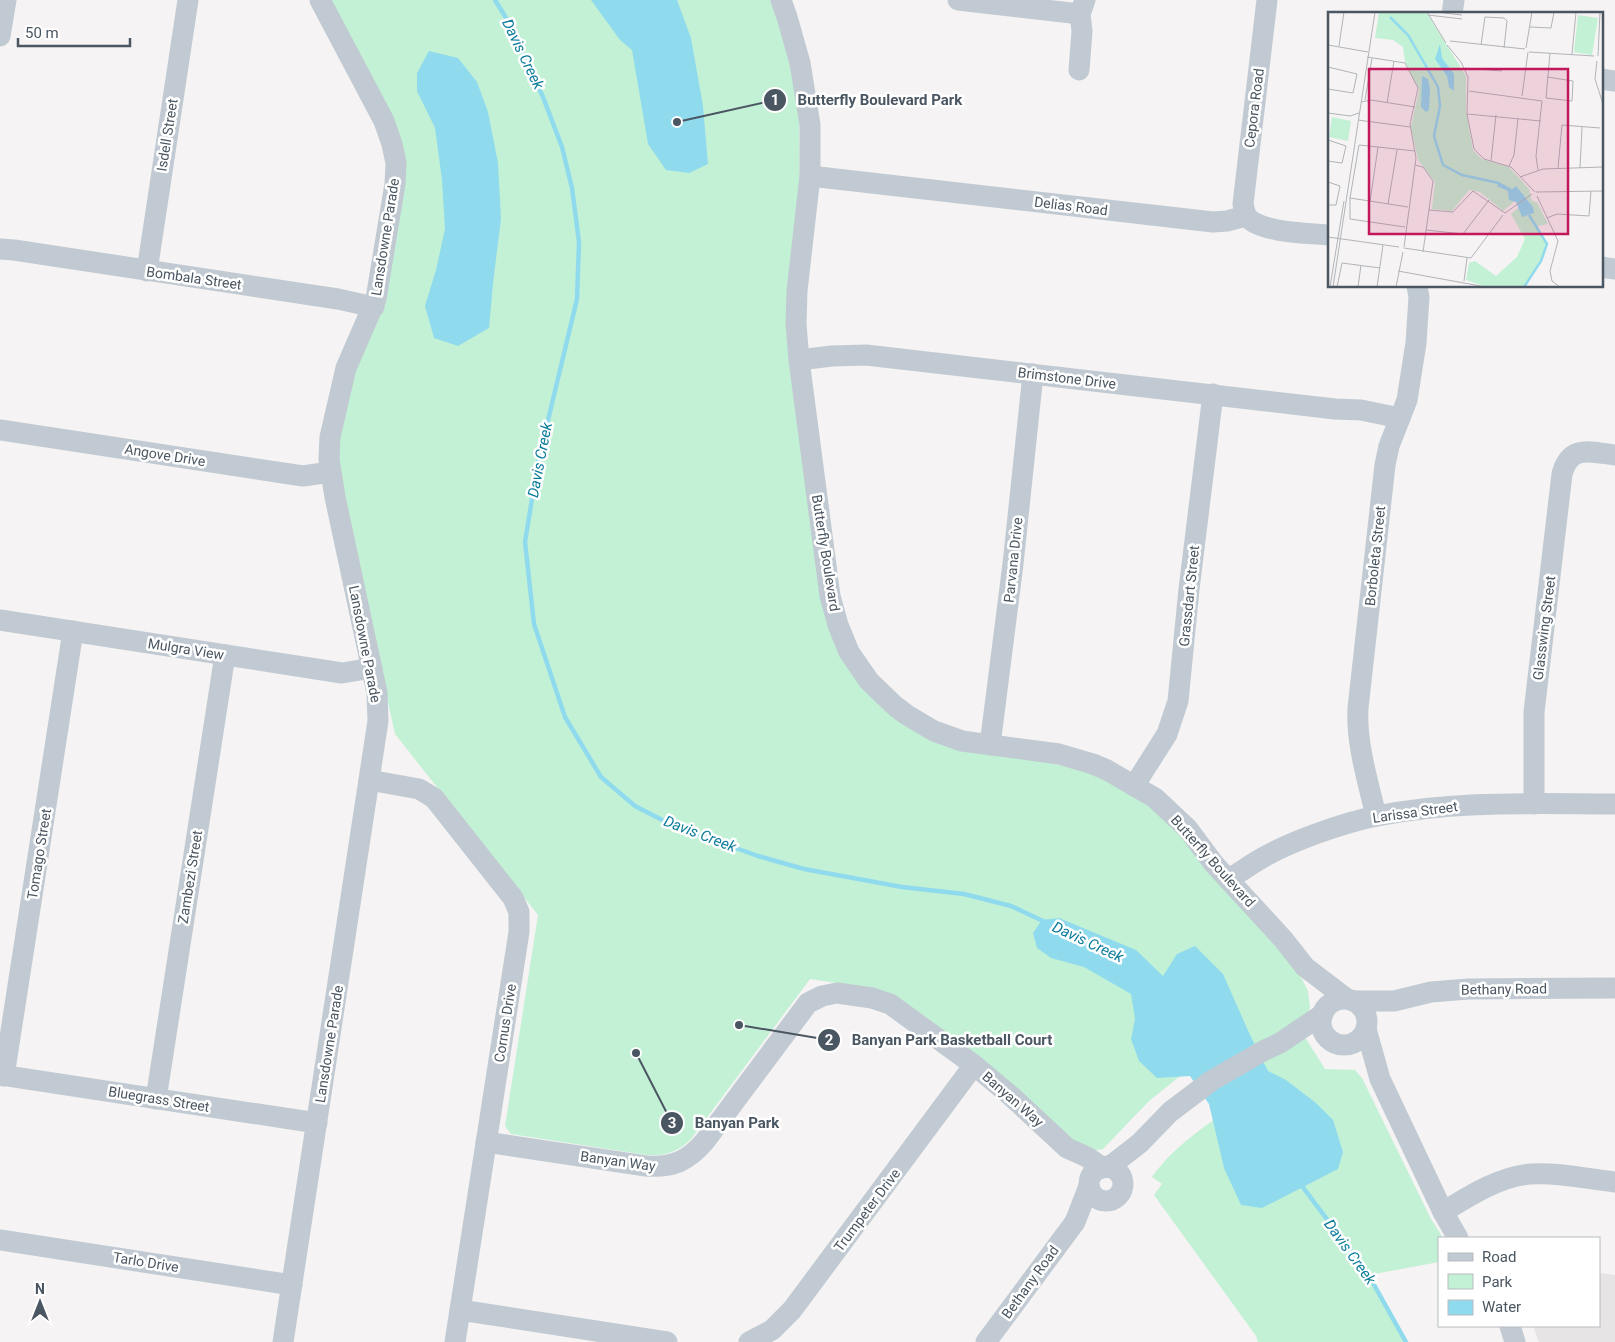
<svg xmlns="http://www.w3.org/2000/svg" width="1615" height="1342" viewBox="0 0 1615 1342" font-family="Roboto,sans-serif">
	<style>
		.education { fill: #e6e4e5 }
		.green { fill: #c3f1d5 }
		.water { fill: #90daee }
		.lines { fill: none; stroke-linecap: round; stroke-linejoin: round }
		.stream { stroke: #90daee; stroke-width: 4.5 }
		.minor { stroke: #c1cad2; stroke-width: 21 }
		.labels { text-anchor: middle; stroke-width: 5; stroke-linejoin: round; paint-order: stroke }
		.street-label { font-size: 14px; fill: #4a5661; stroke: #fff }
		.water-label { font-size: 15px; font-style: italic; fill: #0c7c9b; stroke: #fff }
		.inset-river { fill: none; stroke: #90daee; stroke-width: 2.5 }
		.inset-road { fill: none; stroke: #b1b4b9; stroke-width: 1 }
		.view { fill: #c2185b; fill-opacity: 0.15; stroke: #c2185b; stroke-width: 2.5 }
		.inset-edge { fill: none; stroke: #4a5661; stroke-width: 2.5 }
		.leader { fill: none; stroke: #4a5661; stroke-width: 2 }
		.callout-dot { fill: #4a5661; stroke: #fff; stroke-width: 2 }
		.mark-label { font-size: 15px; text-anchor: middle; font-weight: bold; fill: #fff }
		.callout-label { font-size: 15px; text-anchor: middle; font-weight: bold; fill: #4a5661; stroke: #fff; stroke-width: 5; stroke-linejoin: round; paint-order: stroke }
	</style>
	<rect width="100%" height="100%" fill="#f5f3f3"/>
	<polygon class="education" points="1599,1273 1615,1275 1615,1342 1539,1342 1533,1326 1599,1326"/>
	<path class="green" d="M 329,0 L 771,0 L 782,29 L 799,107 L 800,196 L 814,539 L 882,707 L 1035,760 L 1080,769 L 1118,785 L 1163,816 L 1253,919 L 1301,977 L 1308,991 L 1310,1007 L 1308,1014 L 1298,1026 L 1325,1069 L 1355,1070 L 1362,1078 L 1431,1219 L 1443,1238 L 1439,1238 L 1439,1262 L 1369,1275 L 1406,1342 L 1258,1342 L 1256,1336 L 1154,1195 L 1162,1184 L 1152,1177 C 1177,1142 1214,1120 1249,1096 L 1189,1069 L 1149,1101 L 1103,1149 L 1092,1151 L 1071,1139 L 871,988 L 810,979 L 691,1139 C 678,1152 665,1156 647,1155 L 511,1134 L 505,1126 L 538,915 L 395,734 L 339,481 L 337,444 L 403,182 Z"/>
	<g class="water">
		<polygon points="591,0 677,0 691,38 703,106 708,164 689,173 666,170 648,144 632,50 620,40"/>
		<polygon points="429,51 458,58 477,82 488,112 498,163 501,219 493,283 489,328 458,346 434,338 425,306 436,270 445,229 442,180 435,128 417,91 417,73"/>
		<polygon points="1059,918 1136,950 1163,976 1177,954 1195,946 1223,974 1250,1035 1268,1071 1286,1080 1316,1103 1333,1120 1343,1152 1338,1169 1262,1208 1241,1205 1224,1168 1209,1104 1190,1076 1157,1078 1139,1061 1131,1039 1135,1019 1131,994 1084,967 1051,958 1037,948 1033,933 1042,920"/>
	</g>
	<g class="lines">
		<g class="stream">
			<polyline points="495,0 511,26 543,97 562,147 572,188 579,242 577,299 538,462 525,542 534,624 565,717 601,777 635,806 672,825 758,856 804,869 902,887 964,894 1011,906 1045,922"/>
			<polyline points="1299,1182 1368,1274 1406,1342"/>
		</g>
		<g class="minor">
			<polyline points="781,0 787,17 800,63 810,125 810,176 797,291 796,324 799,360 830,596 838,625 849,652 869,681 895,706 907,715 934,731 962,741 1059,754 1093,764 1107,770 1155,798 1188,829 1214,864 1283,939 1305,967 1347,999"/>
			<polyline points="958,0 1080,14"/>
			<polyline points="1452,14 1454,0"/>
			<polyline points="0,36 6,0"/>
			<polyline points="1079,70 1082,31 1080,14 1085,0"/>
			<polyline points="1601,79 1615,81"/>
			<path d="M 810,176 L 1213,222 L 1227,221 L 1246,216 C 1260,233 1307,233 1329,235"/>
			<polyline points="1246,216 1243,204 1267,0"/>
			<polyline points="0,249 14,250 338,299 374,307"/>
			<polyline points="1601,267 1615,269"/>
			<polyline points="147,271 188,0"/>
			<polyline points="799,360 832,356 866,355 1335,409 1361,410 1400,418"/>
			<polyline points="0,430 303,476 330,472"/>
			<polyline points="0,620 342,673 372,668"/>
			<polyline points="990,745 1013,564 1033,374"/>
			<polyline points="369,780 419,789 434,798 513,898 519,912 519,932 455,1342"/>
			<polyline points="1134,786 1167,734 1178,701 1189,589 1213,394"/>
			<path d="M 1534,804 L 1534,712 L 1562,474 C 1570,444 1591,452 1615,455"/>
			<path d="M 1376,816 C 1368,781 1356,744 1358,708 L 1385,465 L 1389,446 L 1407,400 L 1416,343 L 1419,297 L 1417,286"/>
			<path d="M 1228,879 C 1238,874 1247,867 1257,861 C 1288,842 1342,823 1377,816 C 1455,800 1536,804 1615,804"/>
			<circle cx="1344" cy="1022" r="23"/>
			<polyline points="1353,1001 1394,1001 1431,992 1468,989 1615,988"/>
			<polyline points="1366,1029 1380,1079 1443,1212 1458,1238"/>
			<polyline points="0,1075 317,1123"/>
			<polyline points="4,1076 73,631"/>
			<polyline points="156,1099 225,655"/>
			<path d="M 486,1142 L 646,1166 C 673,1168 688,1161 705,1141 L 808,1003 L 822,996 L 837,993 L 872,998 L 890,1004 L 974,1065 L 1011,1096 L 1067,1148 L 1087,1157 L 1103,1168"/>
			<circle cx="1106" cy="1184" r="17"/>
			<polyline points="1105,1167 1113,1164 1140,1143 1170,1112 1211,1081 1263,1051 1280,1043 1323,1014"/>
			<path d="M 1443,1212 C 1469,1196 1500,1176 1531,1174 C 1558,1172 1588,1179 1615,1182"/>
			<polyline points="0,1240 292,1285"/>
			<polyline points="460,1310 667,1342"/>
			<polyline points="1510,1326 1515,1342"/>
			<polyline points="283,1342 378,721 377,693 335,497 329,459 330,437 346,368 376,299 395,184 396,163 392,144 384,121 320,0"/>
			<polyline points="749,1342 772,1330 792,1310 974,1065"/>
			<polyline points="986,1342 1075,1222 1089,1186"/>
		</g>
	</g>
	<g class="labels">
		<g class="street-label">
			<text transform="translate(1254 108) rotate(-83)" y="5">Cepora Road</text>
			<text transform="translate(167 135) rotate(-81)" y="5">Isdell Street</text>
			<text transform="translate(1071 206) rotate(7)" y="5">Delias Road</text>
			<text transform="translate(385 237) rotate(-81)" y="5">Lansdowne Parade</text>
			<text transform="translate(194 278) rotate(8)" y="5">Bombala Street</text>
			<text transform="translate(1067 378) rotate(7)" y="5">Brimstone Drive</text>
			<text transform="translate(165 455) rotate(9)" y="5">Angove Drive</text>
			<text transform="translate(826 553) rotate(81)" y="5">Butterfly Boulevard</text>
			<text transform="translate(1375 556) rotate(-84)" y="5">Borboleta Street</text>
			<text transform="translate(1013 560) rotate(-84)" y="5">Parvana Drive</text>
			<text transform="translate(1189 596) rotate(-84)" y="5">Grassdart Street</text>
			<text transform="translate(1544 628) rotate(-83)" y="5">Glasswing Street</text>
			<text transform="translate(365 644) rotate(79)" y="5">Lansdowne Parade</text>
			<text transform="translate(186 649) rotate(9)" y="5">Mulgra View</text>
			<text transform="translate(1415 812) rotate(-8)" y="5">Larissa Street</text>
			<text transform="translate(39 854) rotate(-81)" y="5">Tomago Street</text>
			<text transform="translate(1213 861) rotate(48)" y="5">Butterfly Boulevard</text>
			<text transform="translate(190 877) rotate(-81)" y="5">Zambezi Street</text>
			<text transform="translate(1504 989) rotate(-1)" y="5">Bethany Road</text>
			<text transform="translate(505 1023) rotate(-81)" y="5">Cornus Drive</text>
			<text transform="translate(329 1044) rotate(-81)" y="5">Lansdowne Parade</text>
			<text transform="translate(159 1099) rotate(9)" y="5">Bluegrass Street</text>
			<text transform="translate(1013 1099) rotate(41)" y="5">Banyan Way</text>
			<text transform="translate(618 1161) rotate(8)" y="5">Banyan Way</text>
			<text transform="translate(867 1210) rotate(-53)" y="5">Trumpeter Drive</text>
			<text transform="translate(146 1262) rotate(9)" y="5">Tarlo Drive</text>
			<text transform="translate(1030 1282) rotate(-54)" y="5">Bethany Road</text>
		</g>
		<g class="water-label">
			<text transform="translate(523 54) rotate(64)" y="5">Davis Creek</text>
			<text transform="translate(540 460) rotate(-79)" y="5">Davis Creek</text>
			<text transform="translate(700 834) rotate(21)" y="5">Davis Creek</text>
			<text transform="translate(1088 942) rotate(25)" y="5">Davis Creek</text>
			<text transform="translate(1350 1252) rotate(54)" y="5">Davis Creek</text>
		</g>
	</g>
	<g transform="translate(1328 12)">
		<rect width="275" height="275" fill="#f5f3f3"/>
		<path d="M 51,0 L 98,0 L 138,64 L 138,99 L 145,138 L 154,147 L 181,155 L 201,177 L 204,189 L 209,190 L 220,212 L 210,214 L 219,236 L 196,275 L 159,275 L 138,268 L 141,251 L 147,249 L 168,264 L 189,245 L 197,227 L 183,202 L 195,192 L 187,189 L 175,199 L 152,180 L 141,178 L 124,199 L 104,197 L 107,170 L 90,148 L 83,115 L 91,78 L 77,50 L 75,35 L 65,28 L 47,26 ZM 250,3 L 270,6 L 264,43 L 246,40 ZM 4,105 L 23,109 L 20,129 L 1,125 Z" fill="#c3f1d5"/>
		<path d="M 112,32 L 114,46 L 126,62 L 126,79 L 121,75 L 119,64 L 107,47 ZM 94,64 L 100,67 L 102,77 L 101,98 L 98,100 L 93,95 ZM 171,170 L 184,177 L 188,174 L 205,195 L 206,201 L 194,205 L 188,190 L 181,188 L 180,179 L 169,174 Z" fill="#90daee"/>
		<path class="inset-river" d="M 62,5 L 80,23 L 110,75 L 112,94 L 106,124 L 115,153 L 134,163 L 171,171M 196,275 L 213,249 L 219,232 L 201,203"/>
		<path class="inset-road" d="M 99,0 L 118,31M 108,0 L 134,3M 100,3 L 134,7M 202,15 L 223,16 L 226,0M 122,29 L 197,37M 0,33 L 40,40M 119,33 L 133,50 L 140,65 L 139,102 L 146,137 L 156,147 L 183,155 L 207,180M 153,33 L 157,5 L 176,6 L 179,9 L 176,36M 11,34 L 16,0M 198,36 L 204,0M 201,40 L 266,44M 244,42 L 248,0M 270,44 L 272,0M 39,45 L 77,51 L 90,76 L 82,112 L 88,146 L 76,235M 269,49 L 267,67 L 275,92M 0,55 L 29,62 L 25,81 L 0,77M 137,56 L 174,59M 219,65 L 245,69 L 244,89M 141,79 L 214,89M 194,84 L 200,40M 218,86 L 222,41M 218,86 L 244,89M 37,88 L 44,46M 33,90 L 43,88 L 87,95M 59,91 L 66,49M 0,101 L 22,104 L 31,101M 139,102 L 213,109M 30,108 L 82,115M 0,128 L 18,134 L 14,151 L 0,149M 163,149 L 168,103M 87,153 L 95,155 L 105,169 L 95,240M 181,154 L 186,143 L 190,106M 230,156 L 234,113 L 272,116M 252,156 L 254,115M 210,158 L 208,144 L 214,89M 192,165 L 215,157 L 275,155M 0,170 L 12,174 L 8,193 L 0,193M 208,180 L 275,179M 209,184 L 230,229 L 222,259 L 224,269 L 232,275M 22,186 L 80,195M 42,190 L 50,135M 60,192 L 69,138M 101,198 L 125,200 L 145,179 L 177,201M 177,201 L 204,182M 219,206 L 229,202 L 261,204 L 263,179M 77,215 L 22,207 L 22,186 L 31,133 L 87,139M 98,218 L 135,222 L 161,188M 0,225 L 71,235M 76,236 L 143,246 L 175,203M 70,259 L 158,275M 136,269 L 139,246M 2,275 L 16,189M 5,275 L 47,0M 9,275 L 14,251 L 52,256M 30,275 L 33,253M 49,275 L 55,233M 68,275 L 75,240"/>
		<path class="view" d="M 41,57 L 240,57 L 240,222 L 41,222 Z"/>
		<rect width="275" height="275" class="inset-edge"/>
	</g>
	<path class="leader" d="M677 122L775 100M739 1025L829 1040M636 1053L672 1123"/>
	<g class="callout-dot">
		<circle cx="677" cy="122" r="5"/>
		<circle cx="739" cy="1025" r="5"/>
		<circle cx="636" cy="1053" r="5"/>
		<circle cx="775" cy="100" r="12"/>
		<circle cx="829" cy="1040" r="12"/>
		<circle cx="672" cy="1123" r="12"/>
	</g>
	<g class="mark-label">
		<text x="775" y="105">1</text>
		<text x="829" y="1045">2</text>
		<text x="672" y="1128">3</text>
	</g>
	<g class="callout-label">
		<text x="880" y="105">Butterfly Boulevard Park</text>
		<text x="952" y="1045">Banyan Park Basketball Court</text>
		<text x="737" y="1128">Banyan Park</text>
	</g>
	<rect x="1438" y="1237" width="162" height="90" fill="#ffffff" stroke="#b7bbc0"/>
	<rect x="1448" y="1253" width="25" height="8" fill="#c1cad2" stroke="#b7bbc0"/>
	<text x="1482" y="1262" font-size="15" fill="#4a5661">Road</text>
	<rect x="1448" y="1274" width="25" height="15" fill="#c3f1d5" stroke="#b7bbc0"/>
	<text x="1482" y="1287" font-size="15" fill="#4a5661">Park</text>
	<rect x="1448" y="1300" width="25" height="15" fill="#90daee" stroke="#b7bbc0"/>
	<text x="1482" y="1312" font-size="15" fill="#4a5661">Water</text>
	<g transform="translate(40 1302)" stroke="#ffffff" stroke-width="4" paint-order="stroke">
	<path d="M0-4L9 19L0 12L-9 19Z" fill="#4a5661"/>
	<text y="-8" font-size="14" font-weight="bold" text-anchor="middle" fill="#4a5661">N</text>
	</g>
	<path d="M18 38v8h112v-8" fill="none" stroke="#4a5661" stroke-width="2.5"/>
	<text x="25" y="38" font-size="15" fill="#4a5661" stroke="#ffffff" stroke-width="4" paint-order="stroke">50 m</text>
</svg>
